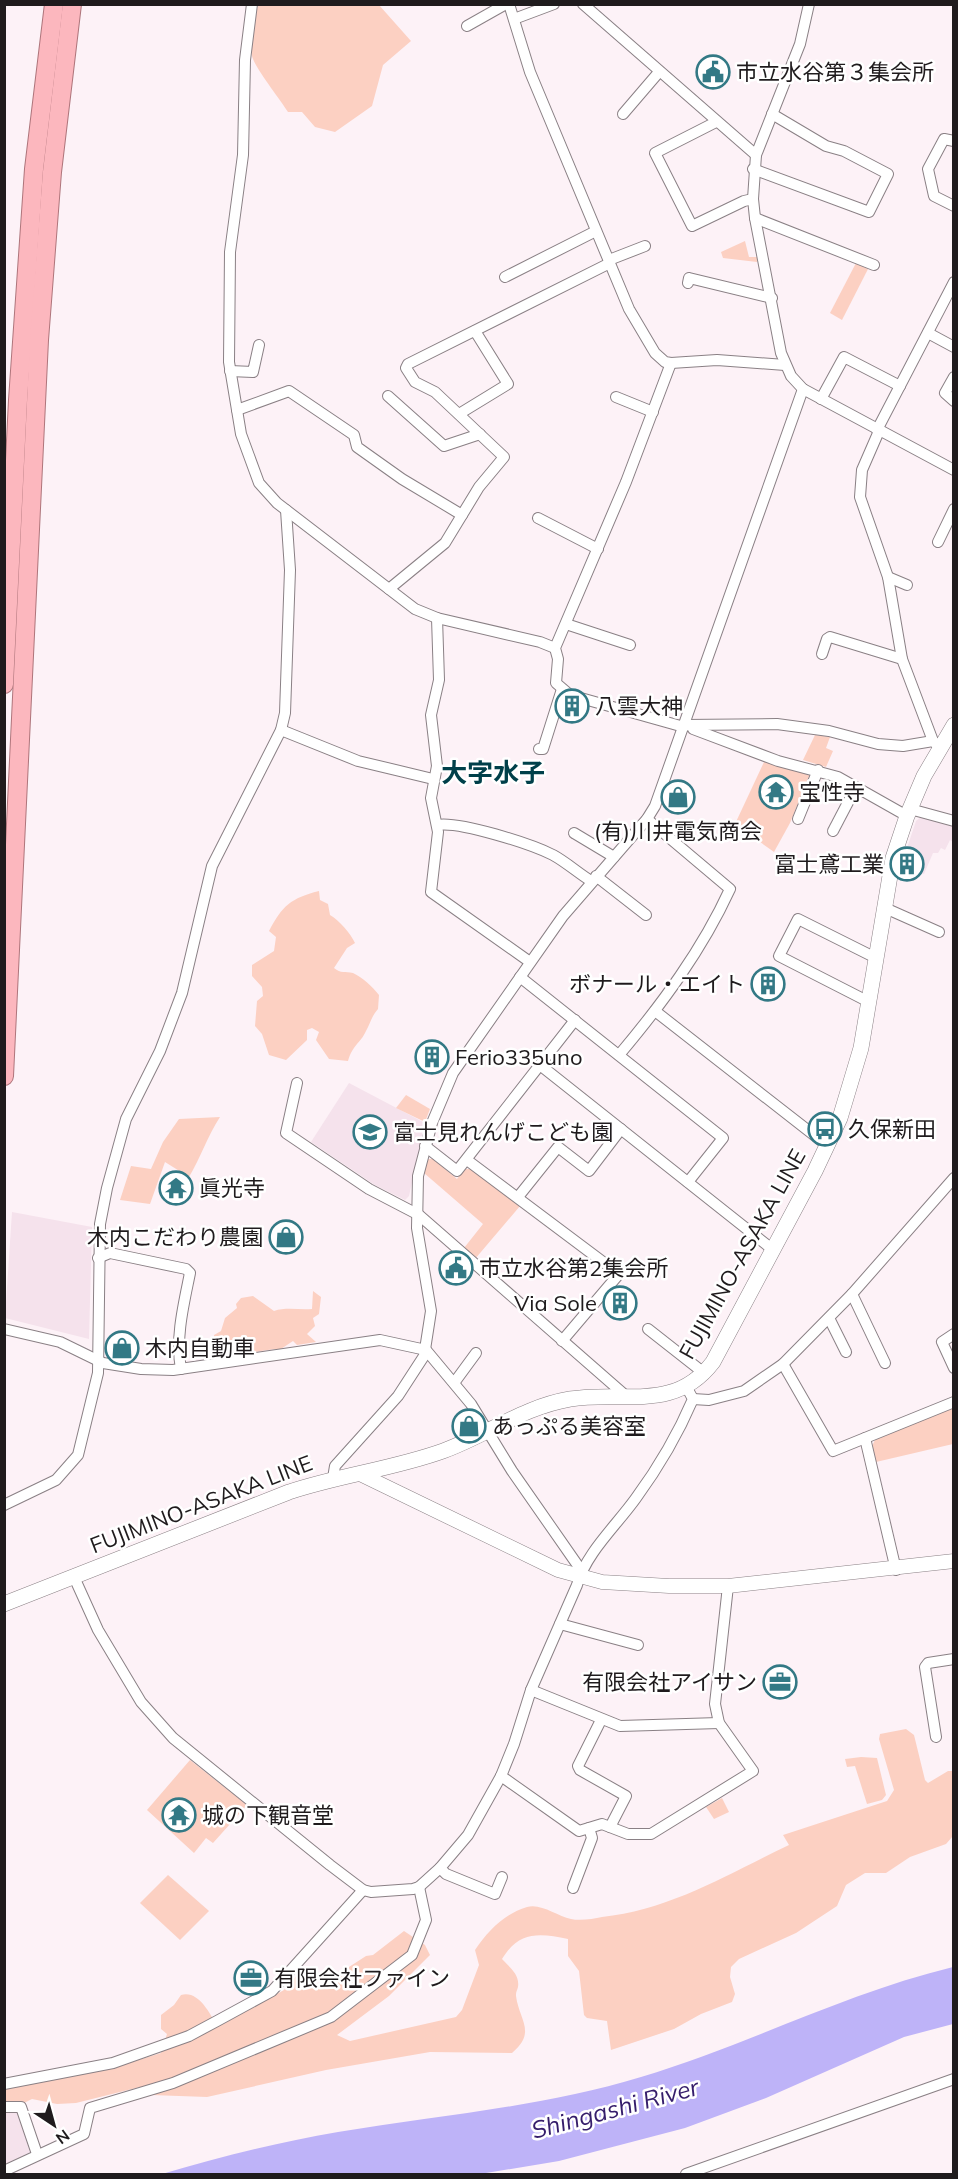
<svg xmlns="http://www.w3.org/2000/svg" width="958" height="2179" viewBox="0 0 958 2179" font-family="Mulish,'Noto Sans JP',sans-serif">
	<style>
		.built { fill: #f5e2ec }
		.green { fill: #fcd0c2 }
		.water { fill: #beb3f8 }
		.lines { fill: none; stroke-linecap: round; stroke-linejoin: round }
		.minor-casing { stroke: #8a8085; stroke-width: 12 }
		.tertiary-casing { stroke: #8a8085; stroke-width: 15 }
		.secondary-casing { stroke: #8a8085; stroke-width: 16 }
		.trunk-casing { stroke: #ae757b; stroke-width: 20 }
		.minor { stroke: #fff; stroke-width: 10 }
		.tertiary { stroke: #fff; stroke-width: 14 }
		.secondary { stroke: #fff; stroke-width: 15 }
		.trunk { stroke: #fcb7be; stroke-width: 18 }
		.labels { text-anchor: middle; stroke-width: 5; stroke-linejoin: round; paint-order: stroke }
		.poi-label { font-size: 22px; fill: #1f1b1d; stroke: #fff; text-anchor: start }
		.street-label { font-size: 22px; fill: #1f1b1d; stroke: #fff }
		.water-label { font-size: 24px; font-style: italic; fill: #351d6b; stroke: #fff }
		.quarter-label { font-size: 26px; font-weight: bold; fill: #00404a; stroke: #fff }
	</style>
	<rect width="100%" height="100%" fill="#fdf2f7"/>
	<g class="built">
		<polygon points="921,817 953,827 953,842 950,840 945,850 941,848 938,853 933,853 924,874 900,869 916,821"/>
		<polygon points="349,1083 425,1123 409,1196 405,1200 375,1185 311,1142"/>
		<polygon points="12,1212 92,1227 89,1339 5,1318"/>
		<polygon points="17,2109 30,2153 5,2167 5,2110"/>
	</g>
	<g class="green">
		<path d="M 258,5 L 379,5 L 411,41 L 383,65 L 372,106 L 335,132 L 315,127 L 302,112 L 288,112 C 280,99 255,68 252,56 C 249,40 255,21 258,5 Z"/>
		<polygon points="745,241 749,257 757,257 757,262 723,258 721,252"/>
		<polygon points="856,263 868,269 842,320 830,313"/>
		<polygon points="815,735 830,737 826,748 833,751 826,767 803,760"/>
		<polygon points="764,762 811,772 790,823 774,852 735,824"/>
		<path d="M 319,891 L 320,900 L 328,904 L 330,915 C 339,920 351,934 355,943 L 347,948 L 334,968 C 341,974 345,971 353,973 C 363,978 372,986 379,995 L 378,1009 C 371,1017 371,1022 366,1031 C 360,1044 353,1044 348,1061 L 329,1059 L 316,1040 L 319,1032 L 312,1028 L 307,1030 L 307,1040 L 286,1060 L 269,1055 L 262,1034 L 255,1026 L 257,1001 L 263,996 L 262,987 L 252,976 L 252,965 L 274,951 L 276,937 L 269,931 C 282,906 291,898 319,891 Z"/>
		<polygon points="406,1095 430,1109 425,1122 396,1108"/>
		<path d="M 220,1117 C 207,1137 201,1157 189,1177 L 165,1162 L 150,1204 L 120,1200 L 131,1166 L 151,1169 L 163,1142 L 179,1119 Z"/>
		<polygon points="427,1159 433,1159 457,1179 464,1169 471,1169 520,1206 475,1259 464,1248 483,1224 424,1173"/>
		<path d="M 313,1291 L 321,1297 L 319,1314 L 313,1318 L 315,1326 L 307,1334 L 316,1342 L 297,1345 L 293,1341 L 281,1349 C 261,1349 237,1358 217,1354 L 214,1348 L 214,1335 L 221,1331 L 225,1318 L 237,1308 L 236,1304 L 241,1298 L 253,1296 L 274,1311 C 286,1307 298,1310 312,1309 Z"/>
		<polygon points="953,1407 953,1444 876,1462 872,1446 875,1440"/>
		<path d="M 906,1729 L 914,1735 L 925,1780 L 928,1783 L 948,1771 L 953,1771 L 953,1836 L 946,1844 L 910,1857 L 886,1873 L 865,1873 L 846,1885 L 837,1906 L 796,1933 L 739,1959 L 731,1967 L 730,1977 L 735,1994 L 732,2002 L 701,2014 L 674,2029 L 611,2050 L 607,2021 L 587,2018 L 584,2015 L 579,1971 L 568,1956 L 568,1939 C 539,1933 519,1931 502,1959 C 509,1967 520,1974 518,1987 C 517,1991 516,1991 516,1996 C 519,2020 537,2032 512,2053 L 430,2052 L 326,2070 L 207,2097 L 151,2095 L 140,2087 L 76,2103 L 57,2104 L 32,2099 L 24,2103 L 5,2105 L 5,2089 L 106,2070 L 161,2053 L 167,2034 L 161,2029 L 161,2015 L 174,2005 L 181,1995 C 198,1990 209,2012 216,2024 L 223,2024 L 284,1990 L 304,1967 L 318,1985 L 321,1985 L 366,1956 L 373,1955 L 404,1931 L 425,1945 L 430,1955 L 389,1996 L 337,2035 L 350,2041 L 456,2017 L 462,2010 L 479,1965 L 475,1950 C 488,1931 504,1914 527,1907 C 541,1903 557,1916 571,1919 C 580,1921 593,1919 602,1917 C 670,1910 728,1874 789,1845 L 783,1835 L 887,1801 L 894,1790 L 879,1739 L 880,1734 Z"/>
		<polygon points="861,1757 877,1758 886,1795 882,1800 867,1804 855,1766 847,1767 845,1759"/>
		<polygon points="190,1760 247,1805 213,1843 206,1838 194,1853 147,1810"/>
		<polygon points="722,1798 729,1812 714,1819 706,1807"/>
		<polygon points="168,1875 209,1911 180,1940 140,1903"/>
	</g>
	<path class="water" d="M 953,1967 L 953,2024 L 904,2037 L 766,2098 L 685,2128 L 559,2161 L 480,2174 L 162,2174 C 220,2157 279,2142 338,2132 C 440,2115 543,2107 641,2077 C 747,2045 846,1993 953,1967 Z"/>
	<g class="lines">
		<g class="minor-casing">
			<g id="minor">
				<polyline points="252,4 245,60 243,155 230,252 229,362 241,434 259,483 277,503 415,609 437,618 540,642 555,648"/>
				<polyline points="509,4 530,72 629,309 655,353 665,362 671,363 717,360 785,365"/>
				<polyline points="583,4 756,155"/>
				<polyline points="809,4 800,44 756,155 753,199 755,218 781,353 791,376 803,389 954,470"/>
				<polyline points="514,19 554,4"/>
				<polyline points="467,26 506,4"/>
				<polyline points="623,114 659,72"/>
				<polyline points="716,122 655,153 692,226 744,201 753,199"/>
				<polyline points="954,141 944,139 928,169 934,196 954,206"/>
				<polyline points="753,169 869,212 888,174 844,151 826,146 772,114"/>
				<polyline points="755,218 874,265"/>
				<polyline points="609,260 645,246"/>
				<polyline points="505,277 596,231"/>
				<polyline points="688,283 689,278 772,298"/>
				<polyline points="928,333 954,347"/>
				<polyline points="671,363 626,482 555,648 558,659 556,683 570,695 684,727"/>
				<polyline points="230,371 253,372 259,345"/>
				<polyline points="954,377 945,393 954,401"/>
				<polyline points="388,396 444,446 480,434"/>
				<polyline points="616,397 653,412"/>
				<polyline points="821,399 844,357 900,386"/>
				<polyline points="237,410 289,391 354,435 357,447 402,479 462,515"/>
				<polyline points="459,414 508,384 475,331"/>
				<polyline points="877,430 954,282"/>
				<polyline points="879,431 862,470 860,497 888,577 902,659 933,741"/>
				<polyline points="538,518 598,549"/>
				<polyline points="938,542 954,509"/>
				<polyline points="888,577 907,585"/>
				<polyline points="389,589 445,543 479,487 504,457 435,392 415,382 406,368 408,364 610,263"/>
				<polyline points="437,618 439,680 431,715 437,766 431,798 438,832 431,892 530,962"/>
				<polyline points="566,624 630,645"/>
				<polyline points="822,654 827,639 830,637 902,659"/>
				<polyline points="684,725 777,724 829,731 878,744 903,746 933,741 937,745"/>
				<polyline points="693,729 778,761 838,777 907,816"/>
				<polyline points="281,730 358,761 433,779"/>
				<polyline points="539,749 543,749 562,689"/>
				<polyline points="910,809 954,821"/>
				<polyline points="798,819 818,770"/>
				<path d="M 437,825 C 460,821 531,844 553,855 C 566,862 578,873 591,881"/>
				<polyline points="833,831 856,787"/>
				<polyline points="574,833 614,857"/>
				<polyline points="596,876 646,915"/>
				<polyline points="885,908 939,932"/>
				<polyline points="520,977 723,1138 688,1182"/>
				<polyline points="869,1002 779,956 798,919 876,958"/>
				<polyline points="655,1011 828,1146"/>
				<path d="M 619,1055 C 662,1004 702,950 730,889 L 647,819"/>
				<polyline points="540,1065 772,1249"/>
				<polyline points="297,1083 286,1133 369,1189 419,1215 626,1396"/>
				<polyline points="425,1146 457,1171 575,1020"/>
				<polyline points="467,1160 619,1274 562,1341"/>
				<polyline points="518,1197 558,1147 589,1171 621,1129"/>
				<path d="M 98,1258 L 110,1253 L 186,1269 L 190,1273 C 184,1303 175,1338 181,1369"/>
				<polyline points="852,1294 885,1363"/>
				<polyline points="829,1318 846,1352"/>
				<polyline points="4,1329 60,1342 103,1363 141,1369 173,1370 380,1340 426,1350 471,1404 512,1471 581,1570"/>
				<polyline points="648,1329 704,1373"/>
				<polyline points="954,1334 942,1342 954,1368"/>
				<polyline points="783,1364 833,1451 954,1402"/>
				<polyline points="454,1383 476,1353"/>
				<polyline points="693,1399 709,1400 744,1391 783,1364 852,1294 954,1178"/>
				<polyline points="865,1438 896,1570"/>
				<polyline points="333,1478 335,1466 398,1396 424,1356 431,1311 417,1228 418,1176 432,1123 453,1073 563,916 647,819 655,806 803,389"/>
				<polyline points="4,1505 56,1480 78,1455 98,1373 100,1224 107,1188 126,1119 160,1051 182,993 212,866 281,730 285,713 290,570 286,510"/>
				<path d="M 74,1577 L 98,1630 L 141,1702 L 173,1738 L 330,1865 L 363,1890 L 371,1892 L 413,1889 L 419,1887 L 440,1868 L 468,1835 L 501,1776 L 514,1744 L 531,1690 L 577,1585 C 586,1553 616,1526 636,1498 C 658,1468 678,1434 693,1399 L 687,1388"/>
				<polyline points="560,1624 638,1645"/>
				<polyline points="531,1690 620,1726 719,1723"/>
				<polyline points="601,1720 578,1766 580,1770 626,1796 610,1827"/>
				<polyline points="936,1737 925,1667 928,1663 954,1659"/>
				<polyline points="501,1776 579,1831 602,1824 628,1834 651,1834 753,1771 719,1723 715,1704 728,1586"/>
				<polyline points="440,1868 446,1874 495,1894 502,1877"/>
				<polyline points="573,1888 592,1838 589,1828"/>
				<polyline points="4,2084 113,2063 189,2036 217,2021 272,1991 363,1890"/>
				<polyline points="4,2107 21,2107 37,2154"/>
				<polyline points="4,2171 84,2134 90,2108 173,2083 331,2017 412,1955 426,1920 419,1887"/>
				<polyline points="686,2174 954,2079"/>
			</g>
		</g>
		<g class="tertiary-casing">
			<polyline id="tertiary" points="360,1474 558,1570 602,1582 669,1586 728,1586 954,1561"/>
		</g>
		<g class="secondary-casing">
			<path id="secondary" d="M 4,1604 L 289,1492 C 340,1475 393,1469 443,1451 C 487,1435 523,1407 570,1399 C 624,1390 674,1413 713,1362 L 815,1171 L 840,1118 L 861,1048 L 893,858 L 907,816 L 924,776 L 954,725"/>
		</g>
		<g class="trunk-casing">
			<g id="trunk">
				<polyline points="4,684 18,400 34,169 54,4"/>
				<polyline points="4,1076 39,340 52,172 72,4"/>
			</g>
		</g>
		<use href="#minor" class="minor"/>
		<use href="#tertiary" class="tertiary"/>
		<use href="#secondary" class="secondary"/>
		<use href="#trunk" class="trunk"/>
	</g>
	<defs>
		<g id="civic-ring" transform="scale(1.725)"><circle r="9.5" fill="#fff" stroke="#337985" stroke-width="1.5"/><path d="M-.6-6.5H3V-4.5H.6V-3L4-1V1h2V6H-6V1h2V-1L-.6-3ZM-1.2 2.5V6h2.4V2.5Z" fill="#337985"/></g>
		<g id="building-ring" transform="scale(1.725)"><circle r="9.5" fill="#fff" stroke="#337985" stroke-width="1.5"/><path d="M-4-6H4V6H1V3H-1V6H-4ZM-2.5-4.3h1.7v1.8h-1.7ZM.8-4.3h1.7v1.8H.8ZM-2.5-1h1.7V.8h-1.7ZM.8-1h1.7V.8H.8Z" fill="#337985"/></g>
		<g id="temple-ring" transform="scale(1.725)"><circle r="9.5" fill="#fff" stroke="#337985" stroke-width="1.5"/><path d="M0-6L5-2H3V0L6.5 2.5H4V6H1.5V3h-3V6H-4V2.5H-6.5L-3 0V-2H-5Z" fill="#337985"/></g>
		<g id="shop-ring" transform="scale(1.725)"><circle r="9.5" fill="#fff" stroke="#337985" stroke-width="1.5"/><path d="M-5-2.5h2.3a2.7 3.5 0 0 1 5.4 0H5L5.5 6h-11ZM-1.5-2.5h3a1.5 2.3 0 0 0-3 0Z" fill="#337985"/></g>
		<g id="bus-ring" transform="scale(1.725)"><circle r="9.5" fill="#fff" stroke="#337985" stroke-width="1.5"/><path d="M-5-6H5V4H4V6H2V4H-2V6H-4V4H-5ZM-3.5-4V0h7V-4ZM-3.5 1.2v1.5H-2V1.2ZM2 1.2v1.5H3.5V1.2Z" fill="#337985"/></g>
		<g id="school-ring" transform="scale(1.725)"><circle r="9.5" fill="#fff" stroke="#337985" stroke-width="1.5"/><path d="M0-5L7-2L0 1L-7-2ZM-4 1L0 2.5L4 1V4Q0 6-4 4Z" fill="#337985"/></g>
		<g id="office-ring" transform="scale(1.725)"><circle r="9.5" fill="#fff" stroke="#337985" stroke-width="1.5"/><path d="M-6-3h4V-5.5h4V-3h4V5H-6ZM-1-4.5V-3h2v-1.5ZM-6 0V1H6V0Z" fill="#337985"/></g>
	</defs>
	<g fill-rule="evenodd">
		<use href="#civic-ring" x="713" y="72"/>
		<use href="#building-ring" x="572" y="706"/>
		<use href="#temple-ring" x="776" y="792"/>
		<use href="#shop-ring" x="678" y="797"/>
		<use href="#building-ring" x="907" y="864"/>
		<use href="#building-ring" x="768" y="984"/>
		<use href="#building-ring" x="432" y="1057"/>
		<use href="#bus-ring" x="825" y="1129"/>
		<use href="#school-ring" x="370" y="1132"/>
		<use href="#temple-ring" x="176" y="1188"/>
		<use href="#shop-ring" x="286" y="1237"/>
		<use href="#civic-ring" x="456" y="1268"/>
		<use href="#building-ring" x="620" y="1303"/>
		<use href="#shop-ring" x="122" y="1348"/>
		<use href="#shop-ring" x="469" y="1426"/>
		<use href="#office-ring" x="780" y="1682"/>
		<use href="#temple-ring" x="179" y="1815"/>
		<use href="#office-ring" x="251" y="1978"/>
	</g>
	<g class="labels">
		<g class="poi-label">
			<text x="736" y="80">市立水谷第３集会所</text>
			<text x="595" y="714">八雲大神</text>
			<text x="799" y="800">宝性寺</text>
			<text x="678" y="839" text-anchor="middle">(有)川井電気商会</text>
			<text x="884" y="872" text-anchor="end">富士鳶工業</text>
			<text x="745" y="992" text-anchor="end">ボナール・エイト</text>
			<text x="455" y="1065">Ferio335uno</text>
			<text x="848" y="1137">久保新田</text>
			<text x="393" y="1140">富士見れんげこども園</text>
			<text x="199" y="1196">眞光寺</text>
			<text x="263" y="1245" text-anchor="end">木内こだわり農園</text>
			<text x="479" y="1276">市立水谷第2集会所</text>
			<text x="597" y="1311" text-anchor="end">Via Sole</text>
			<text x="145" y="1356">木内自動車</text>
			<text x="492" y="1434">あっぷる美容室</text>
			<text x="757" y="1690" text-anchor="end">有限会社アイサン</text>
			<text x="202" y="1823">城の下観音堂</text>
			<text x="274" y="1986">有限会社ファイン</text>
		</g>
		<g class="street-label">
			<text transform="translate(742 1254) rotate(-61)" y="8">FUJIMINO-ASAKA LINE</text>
			<text transform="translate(201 1504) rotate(-21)" y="8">FUJIMINO-ASAKA LINE</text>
		</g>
		<g class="water-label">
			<text transform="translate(615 2109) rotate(-15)" y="8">Shingashi River</text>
		</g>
		<g class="quarter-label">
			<text x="493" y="782">大字水子</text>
		</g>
	</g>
	<rect width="958" height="2179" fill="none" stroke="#1f1b1d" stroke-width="12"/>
	<g transform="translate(54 2125) rotate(144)" stroke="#ffffff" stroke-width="4.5" paint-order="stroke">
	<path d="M0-4.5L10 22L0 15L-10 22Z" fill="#1f1b1d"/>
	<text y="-9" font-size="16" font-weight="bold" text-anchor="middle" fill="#1f1b1d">N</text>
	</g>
</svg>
